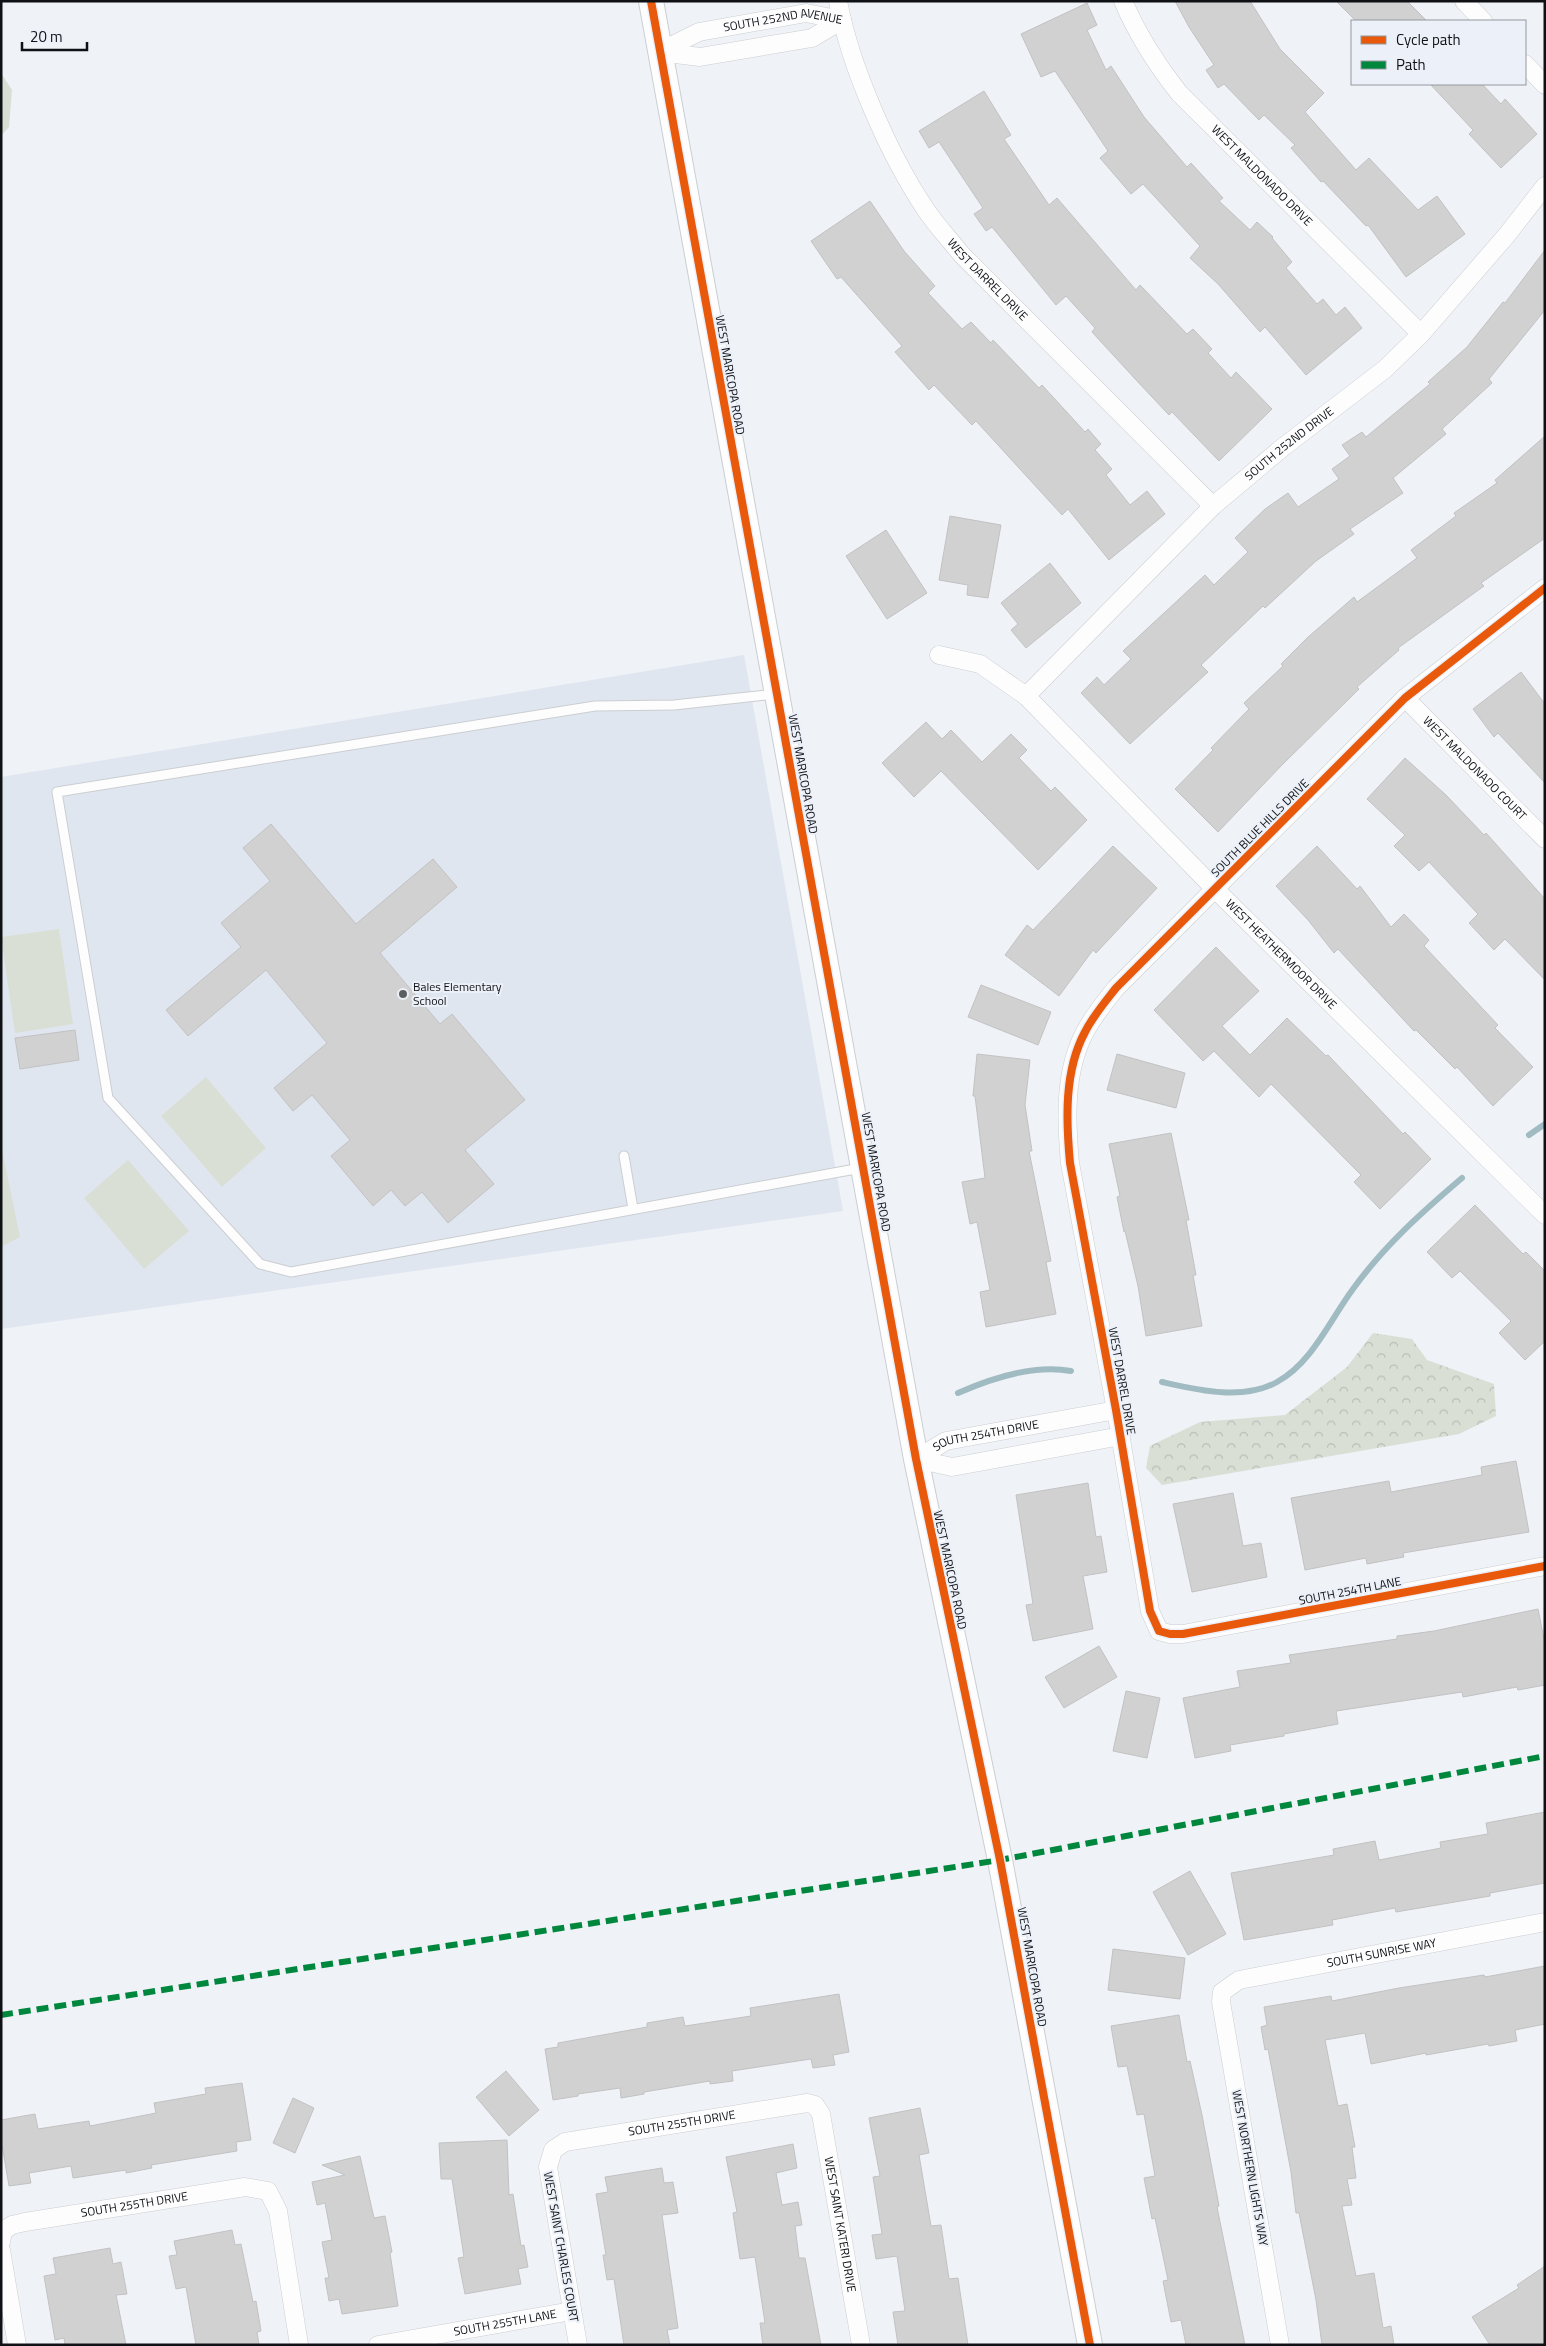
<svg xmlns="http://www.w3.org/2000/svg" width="1546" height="2346" viewBox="0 0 1546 2346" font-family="'Titillium Web',sans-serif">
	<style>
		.built { fill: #e0e6f0 }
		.green { fill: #d9dfd5 }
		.park { fill: url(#park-crowns) }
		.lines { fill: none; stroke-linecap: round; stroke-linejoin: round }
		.stream { stroke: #a1bbc2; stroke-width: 6 }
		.building { fill: #d1d1d1; stroke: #c2c2c3 }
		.lane-casing { stroke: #cbced1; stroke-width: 11 }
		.street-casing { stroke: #cbced1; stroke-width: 19 }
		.secondary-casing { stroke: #cbced1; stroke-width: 26 }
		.lane { stroke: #fdfdfe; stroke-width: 9 }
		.street { stroke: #fdfdfe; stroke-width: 18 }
		.secondary { stroke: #fdfdfe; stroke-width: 24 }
		.quiet { stroke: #00873e; stroke-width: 6; stroke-dasharray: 12 6; stroke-linecap: butt }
		.cycleway-casing { stroke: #ecf1f9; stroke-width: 11 }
		.cycleway { stroke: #e8590c; stroke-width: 8 }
		.poi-dot { fill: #5d6063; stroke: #ecf1f9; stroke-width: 2 }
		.labels { text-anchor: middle; stroke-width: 4; stroke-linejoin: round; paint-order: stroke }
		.street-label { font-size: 12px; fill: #0f1114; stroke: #ecf1f9 }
		.poi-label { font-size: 12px; fill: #0f1114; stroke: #ecf1f9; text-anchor: start }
	</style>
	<defs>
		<pattern id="park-crowns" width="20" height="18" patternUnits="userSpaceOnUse" patternTransform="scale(1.25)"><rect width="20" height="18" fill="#d9dfd5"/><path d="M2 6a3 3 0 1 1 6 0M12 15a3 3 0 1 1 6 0" fill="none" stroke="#b9beb6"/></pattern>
	</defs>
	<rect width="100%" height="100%" fill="#eff2f6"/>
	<polygon class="built" points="744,655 843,1211 1,1329 1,777"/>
	<g class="green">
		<polygon points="1,73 12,90 9,127 1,136"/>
		<polygon points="59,929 73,1024 15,1033 1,937"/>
		<polygon points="206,1077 266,1148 222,1187 161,1116"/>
		<polygon points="1,1145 20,1237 1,1247"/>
		<polygon points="128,1160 189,1231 144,1269 84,1198"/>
	</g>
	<polygon class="park" points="1373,1333 1412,1339 1427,1360 1494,1384 1496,1416 1459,1434 1162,1485 1146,1468 1150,1446 1200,1422 1285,1415 1347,1367"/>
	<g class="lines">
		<g class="stream">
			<polyline points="1529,1135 1545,1124"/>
			<path d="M 1162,1382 C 1198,1390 1243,1401 1277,1382 C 1312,1363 1330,1320 1353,1289 C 1384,1246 1422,1212 1462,1178"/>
			<path d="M 958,1393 C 992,1378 1034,1364 1071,1371"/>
		</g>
	</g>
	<g class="building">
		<polygon points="1175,1 1250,1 1280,49 1324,93 1305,112 1356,170 1369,158 1418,210 1437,196 1465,234 1406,277 1368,225 1366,226 1323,181 1321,182 1291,148 1295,145 1264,115 1259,120 1224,84 1218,88 1206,70 1214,65 1189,27"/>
		<polygon points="1336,1 1407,1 1427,21 1356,21"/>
		<polygon points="1087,3 1097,25 1087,30 1106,70 1111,66 1144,117 1187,167 1191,163 1223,198 1219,201 1250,230 1257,222 1273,237 1272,238 1292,262 1286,268 1317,304 1323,299 1336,315 1345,307 1362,328 1306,375 1265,327 1260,332 1218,284 1190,258 1200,246 1143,184 1131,194 1100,158 1108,151 1055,71 1041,77 1021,34"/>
		<polygon points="1430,84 1482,84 1501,104 1505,99 1537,134 1501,168 1469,134 1473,130"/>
		<polygon points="984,91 1011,135 1004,139 1049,205 1057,198 1136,290 1140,285 1187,334 1193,329 1212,349 1208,353 1231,378 1236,372 1272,409 1219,461 1172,412 1169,415 1137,381 1092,332 1095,328 1066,296 1056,305 992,227 986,231 974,214 983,208 939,142 929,148 919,131"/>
		<polygon points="870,201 904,251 935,286 928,293 962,329 971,322 991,343 993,340 1039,388 1042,385 1085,432 1088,429 1101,444 1095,450 1112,469 1106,475 1130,505 1147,491 1165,514 1109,560 1068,509 1062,515 976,421 972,425 934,385 929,390 895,352 902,346 841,277 837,279 811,241"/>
		<polygon points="1545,250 1545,310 1489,379 1492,383 1442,429 1446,434 1393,478 1403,493 1350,529 1354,534 1316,561 1265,608 1263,606 1201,665 1208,672 1130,744 1081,693 1097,677 1104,685 1131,659 1123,651 1205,575 1214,585 1248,552 1235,538 1265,509 1288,493 1298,507 1339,479 1332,469 1350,456 1342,445 1362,432 1366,437 1430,384 1428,382 1467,347 1503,302 1505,303"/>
		<polygon points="1545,436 1545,538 1481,583 1484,586 1398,648 1399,650 1357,687 1359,689 1281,766 1218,832 1175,789 1213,750 1211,748 1249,709 1244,703 1283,666 1281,664 1307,638 1354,597 1357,602 1417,558 1411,550 1456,516 1454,513 1497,483 1495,480"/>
		<polygon points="950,516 1001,525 988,598 967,595 968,585 939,580"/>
		<polygon points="886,530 927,593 887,619 846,556"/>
		<polygon points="1050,563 1081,603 1026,648 1011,630 1018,624 1001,603"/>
		<polygon points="1521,672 1545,704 1545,783 1498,733 1494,737 1473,709"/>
		<polygon points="926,722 942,739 951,730 982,762 1011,734 1027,750 1019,758 1051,791 1055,787 1087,820 1038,870 941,771 914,797 882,763"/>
		<polygon points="1405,758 1446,795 1484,835 1486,833 1545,899 1545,980 1505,939 1494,950 1469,923 1478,914 1429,862 1419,871 1394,846 1405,835 1367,799"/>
		<polygon points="271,824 356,924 433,859 457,887 380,953 440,1024 452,1014 525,1100 465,1150 494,1184 448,1223 422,1192 405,1206 391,1190 373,1206 331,1156 350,1140 312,1095 293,1111 274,1088 327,1043 266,970 188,1036 166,1010 241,947 221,923 270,881 243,848"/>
		<polygon points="1113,846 1157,888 1096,953 1093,950 1059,996 1005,955 1027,925 1033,930"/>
		<polygon points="1317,846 1357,889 1360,886 1391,927 1404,914 1429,940 1424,946 1498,1025 1495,1028 1533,1067 1493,1106 1457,1067 1455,1069 1416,1030 1414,1031 1338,949 1334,953 1308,920 1276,886"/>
		<polygon points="1216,947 1259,991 1222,1026 1250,1055 1287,1018 1326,1056 1328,1055 1403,1134 1405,1132 1431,1159 1380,1209 1354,1182 1361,1175 1271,1084 1259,1097 1214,1051 1203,1061 1154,1010"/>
		<polygon points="981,985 1051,1012 1038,1045 968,1017"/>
		<polygon points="75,1030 79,1060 20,1069 15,1038"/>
		<polygon points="977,1054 1030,1060 1025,1105 1032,1151 1029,1151 1051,1261 1046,1262 1056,1314 986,1327 980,1292 990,1290 977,1222 970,1224 962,1182 985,1178 975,1096 973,1096"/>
		<polygon points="1117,1054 1185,1073 1176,1108 1107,1090"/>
		<polygon points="1171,1133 1189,1220 1186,1220 1196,1275 1193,1275 1202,1326 1146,1336 1138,1286 1125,1231 1124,1232 1117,1197 1120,1196 1109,1144"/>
		<polygon points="1475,1205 1523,1254 1526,1252 1545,1271 1545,1341 1525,1360 1499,1333 1511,1321 1460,1271 1452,1278 1427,1252"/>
		<polygon points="1516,1461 1529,1532 1403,1553 1404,1557 1367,1564 1366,1558 1305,1570 1291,1498 1389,1481 1391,1492 1482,1475 1481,1467"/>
		<polygon points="1088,1483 1096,1537 1101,1536 1107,1572 1083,1576 1093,1629 1033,1641 1026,1605 1033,1604 1016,1495"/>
		<polygon points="1233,1493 1243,1546 1261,1543 1267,1577 1192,1592 1173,1504"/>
		<polygon points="1538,1609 1545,1644 1545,1685 1518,1690 1517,1687 1463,1697 1462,1692 1336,1711 1338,1724 1284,1734 1284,1736 1230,1745 1231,1751 1195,1758 1183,1698 1240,1687 1237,1671 1291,1663 1289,1655 1397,1639 1397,1636 1434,1631"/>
		<polygon points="1099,1646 1117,1677 1064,1708 1045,1677"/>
		<polygon points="1126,1691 1160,1698 1147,1758 1113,1751"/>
		<polygon points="1545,1812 1545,1883 1490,1893 1490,1896 1396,1912 1395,1908 1332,1920 1333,1925 1244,1940 1231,1873 1334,1855 1333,1849 1375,1841 1379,1860 1441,1848 1440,1842 1488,1834 1486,1823"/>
		<polygon points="1190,1871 1226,1934 1188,1955 1153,1892"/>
		<polygon points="1113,1949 1185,1958 1180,1999 1108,1990"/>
		<polygon points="1545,1966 1545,2024 1515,2030 1517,2041 1489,2046 1488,2044 1426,2055 1426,2053 1371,2064 1365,2033 1325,2040 1338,2106 1347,2104 1355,2147 1352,2147 1356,2178 1347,2179 1352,2205 1342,2206 1356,2276 1374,2273 1383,2328 1391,2326 1394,2345 1322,2345 1316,2300 1299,2213 1296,2213 1291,2172 1268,2049 1265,2050 1261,2027 1267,2025 1264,2007 1331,1996 1332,2001 1399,1988 1484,1975 1485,1977"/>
		<polygon points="839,1994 849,2052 833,2055 835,2065 813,2068 811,2059 732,2071 733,2081 710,2084 710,2081 644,2092 644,2094 621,2098 620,2088 578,2094 578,2096 553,2100 545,2049 558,2047 558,2043 647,2027 647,2023 683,2017 685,2026 751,2016 750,2008"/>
		<polygon points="1179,2015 1187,2062 1190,2061 1202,2115 1219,2206 1217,2207 1245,2345 1186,2345 1181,2320 1171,2322 1163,2281 1168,2280 1155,2218 1152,2219 1144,2178 1155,2176 1144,2114 1137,2115 1127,2066 1118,2067 1111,2026"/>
		<polygon points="506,2071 539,2110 509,2136 476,2097"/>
		<polygon points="242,2083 251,2140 236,2142 237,2151 151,2165 152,2168 126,2173 126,2170 73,2178 71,2166 29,2173 31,2183 9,2186 1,2139 1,2120 35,2114 38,2129 89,2121 90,2126 156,2113 154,2103 206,2094 205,2088"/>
		<polygon points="293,2098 314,2108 295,2153 273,2143"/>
		<polygon points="920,2108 929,2153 919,2155 931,2226 941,2225 949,2279 958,2278 968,2345 898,2345 893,2312 905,2311 897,2256 876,2259 872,2235 882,2234 873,2177 880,2176 869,2118"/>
		<polygon points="507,2140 509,2195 513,2194 521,2246 524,2245 528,2267 518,2269 521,2284 465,2294 458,2258 464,2257 452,2179 441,2179 439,2143"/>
		<polygon points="793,2144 797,2168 776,2173 782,2205 798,2202 802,2225 795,2226 799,2258 805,2258 821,2345 763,2345 760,2323 765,2323 755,2257 740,2259 733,2213 737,2212 726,2157"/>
		<polygon points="360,2156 374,2218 385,2216 392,2252 390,2253 398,2306 342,2314 339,2299 329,2301 325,2278 329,2278 322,2242 332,2240 325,2203 317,2205 312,2182 345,2175 322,2165"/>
		<polygon points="662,2168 664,2183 673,2182 678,2213 662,2215 678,2328 667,2330 670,2345 624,2345 614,2279 607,2280 603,2255 606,2255 596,2194 608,2192 605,2177"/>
		<polygon points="232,2230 235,2245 241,2244 253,2302 256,2301 261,2331 257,2332 259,2345 196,2345 186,2287 176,2289 169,2256 177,2255 174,2241"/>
		<polygon points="110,2248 113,2264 121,2262 127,2294 116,2295 126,2345 65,2345 64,2338 55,2340 44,2276 56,2274 53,2258"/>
		<polygon points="1545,2266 1545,2345 1490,2345 1472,2317 1519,2288 1517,2285"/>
	</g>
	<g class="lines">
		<g class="lane-casing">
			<g id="lane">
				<polyline points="775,694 674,705 595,706 57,792 108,1098 260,1264 291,1272 861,1168"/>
				<polyline points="624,1156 633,1209"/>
			</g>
		</g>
		<g class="street-casing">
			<g id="street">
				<path id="s1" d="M 838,1 C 850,66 889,155 926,210 C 936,225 950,240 962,255 L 1213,506"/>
				<path id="s2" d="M 1123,1 C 1138,36 1156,64 1179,93 L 1421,334"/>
				<polyline points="1464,1 1483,21"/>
				<polyline points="659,52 700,57 812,38 842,20"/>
				<path id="s3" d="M 659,52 L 699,32 L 806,13 L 842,20"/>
				<polyline points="1525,64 1545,85"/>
				<path d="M 1545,588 L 1405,698 L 1116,988 C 1105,1002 1093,1016 1085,1032 C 1064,1071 1066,1120 1070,1163 L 1116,1410 L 1150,1611 L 1159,1631 L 1170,1634 L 1183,1634 L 1545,1566"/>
				<path id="s4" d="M 939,655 L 980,664 L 1026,696 L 1215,889 L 1545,1215"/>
				<path id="s5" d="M 1026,696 L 1213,506 L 1282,448 L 1385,369 L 1421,334 L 1506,236 L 1545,186"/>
				<path id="s6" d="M 1405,698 L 1545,839"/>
				<polyline points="916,1459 952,1467 1121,1436"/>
				<path id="s7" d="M 916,1459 L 946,1441 L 1116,1410"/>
				<path id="s8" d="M 1,2242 L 3,2231 L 12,2225 L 25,2222 L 245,2187 L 268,2191 L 278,2211 L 299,2345"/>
				<polyline points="1,2250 17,2345"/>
				<path id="s9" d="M 378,2345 L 572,2311"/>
				<path id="s10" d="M 578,2345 L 548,2167 L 553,2150 L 565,2142 L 807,2103 L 815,2105 L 821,2114 L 861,2345"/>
				<path id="s11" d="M 1280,2345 L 1221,2002 L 1222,1992 L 1239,1980 L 1545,1922"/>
			</g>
		</g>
		<g class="secondary-casing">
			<polyline id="secondary" points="651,1 916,1459 1000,1860 1090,2345"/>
		</g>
		<use href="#lane" class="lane"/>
		<use href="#street" class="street"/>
		<use href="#secondary" class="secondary"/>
		<polyline class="quiet" points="1,2015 1000,1860 1545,1756"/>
		<g class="cycleway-casing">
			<g id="cycleway">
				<polyline points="651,1 916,1459 1000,1860 1090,2345"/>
				<path d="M 1545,588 L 1405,698 L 1116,988 C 1105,1002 1093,1016 1085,1032 C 1064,1071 1066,1120 1070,1163 L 1116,1410 L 1150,1611 L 1159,1631 L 1170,1634 L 1183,1634 L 1545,1566"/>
			</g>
		</g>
		<use href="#cycleway" class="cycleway"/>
	</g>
	<circle class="poi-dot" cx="403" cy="994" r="5"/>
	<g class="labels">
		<g class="street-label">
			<text dy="4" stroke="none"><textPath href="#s3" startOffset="130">SOUTH 252ND AVENUE</textPath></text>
			<text dy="4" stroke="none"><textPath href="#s2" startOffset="225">WEST MALDONADO DRIVE</textPath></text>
			<text dy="4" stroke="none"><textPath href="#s1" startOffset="321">WEST DARREL DRIVE</textPath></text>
			<text transform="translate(730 375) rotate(80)" y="4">WEST MARICOPA ROAD</text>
			<text dy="4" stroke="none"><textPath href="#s5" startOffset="365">SOUTH 252ND DRIVE</textPath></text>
			<text dy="4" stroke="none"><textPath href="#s6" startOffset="99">WEST MALDONADO COURT</textPath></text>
			<text transform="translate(803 774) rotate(80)" y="4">WEST MARICOPA ROAD</text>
			<text transform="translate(1260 828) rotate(-45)" y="4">SOUTH BLUE HILLS DRIVE</text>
			<text dy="4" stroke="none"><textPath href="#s4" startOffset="461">WEST HEATHERMOOR DRIVE</textPath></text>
			<text transform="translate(876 1172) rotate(80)" y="4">WEST MARICOPA ROAD</text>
			<text transform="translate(1122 1381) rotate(80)" y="4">WEST DARREL DRIVE</text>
			<text dy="4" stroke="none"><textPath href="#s7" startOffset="75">SOUTH 254TH DRIVE</textPath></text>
			<text transform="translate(950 1570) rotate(78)" y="4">WEST MARICOPA ROAD</text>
			<text transform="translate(1350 1591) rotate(-11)" y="4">SOUTH 254TH LANE</text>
			<text dy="4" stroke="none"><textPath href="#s11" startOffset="524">SOUTH SUNRISE WAY</textPath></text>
			<text transform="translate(1032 1967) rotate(80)" y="4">WEST MARICOPA ROAD</text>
			<text dy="4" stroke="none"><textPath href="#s10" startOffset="331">SOUTH 255TH DRIVE</textPath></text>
			<text transform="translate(1250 2168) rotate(80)" y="4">WEST NORTHERN LIGHTS WAY</text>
			<text dy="4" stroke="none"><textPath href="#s8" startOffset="146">SOUTH 255TH DRIVE</textPath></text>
			<text dy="4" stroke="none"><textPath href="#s10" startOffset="589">WEST SAINT KATERI DRIVE</textPath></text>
			<text transform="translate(561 2247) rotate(80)" y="4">WEST SAINT CHARLES COURT</text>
			<text dy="4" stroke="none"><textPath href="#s9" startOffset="129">SOUTH 255TH LANE</textPath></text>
		</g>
		<g class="poi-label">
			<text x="413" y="991">Bales Elementary<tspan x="413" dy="14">School</tspan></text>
		</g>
	</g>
	<rect width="1546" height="2346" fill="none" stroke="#0f1114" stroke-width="5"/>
	<rect x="1351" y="20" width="175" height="65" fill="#ecf1f9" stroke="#94979d"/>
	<rect x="1361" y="36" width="25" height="8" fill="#e8590c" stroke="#94979d"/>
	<text x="1396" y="45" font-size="15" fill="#0f1114">Cycle path</text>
	<rect x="1361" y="61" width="25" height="8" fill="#00873e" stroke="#94979d"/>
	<text x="1396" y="70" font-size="15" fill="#0f1114">Path</text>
	<path d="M22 42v8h65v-8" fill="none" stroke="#0f1114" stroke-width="2.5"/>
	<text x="30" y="42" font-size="15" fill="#0f1114" stroke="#ecf1f9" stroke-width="4" paint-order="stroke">20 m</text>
</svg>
